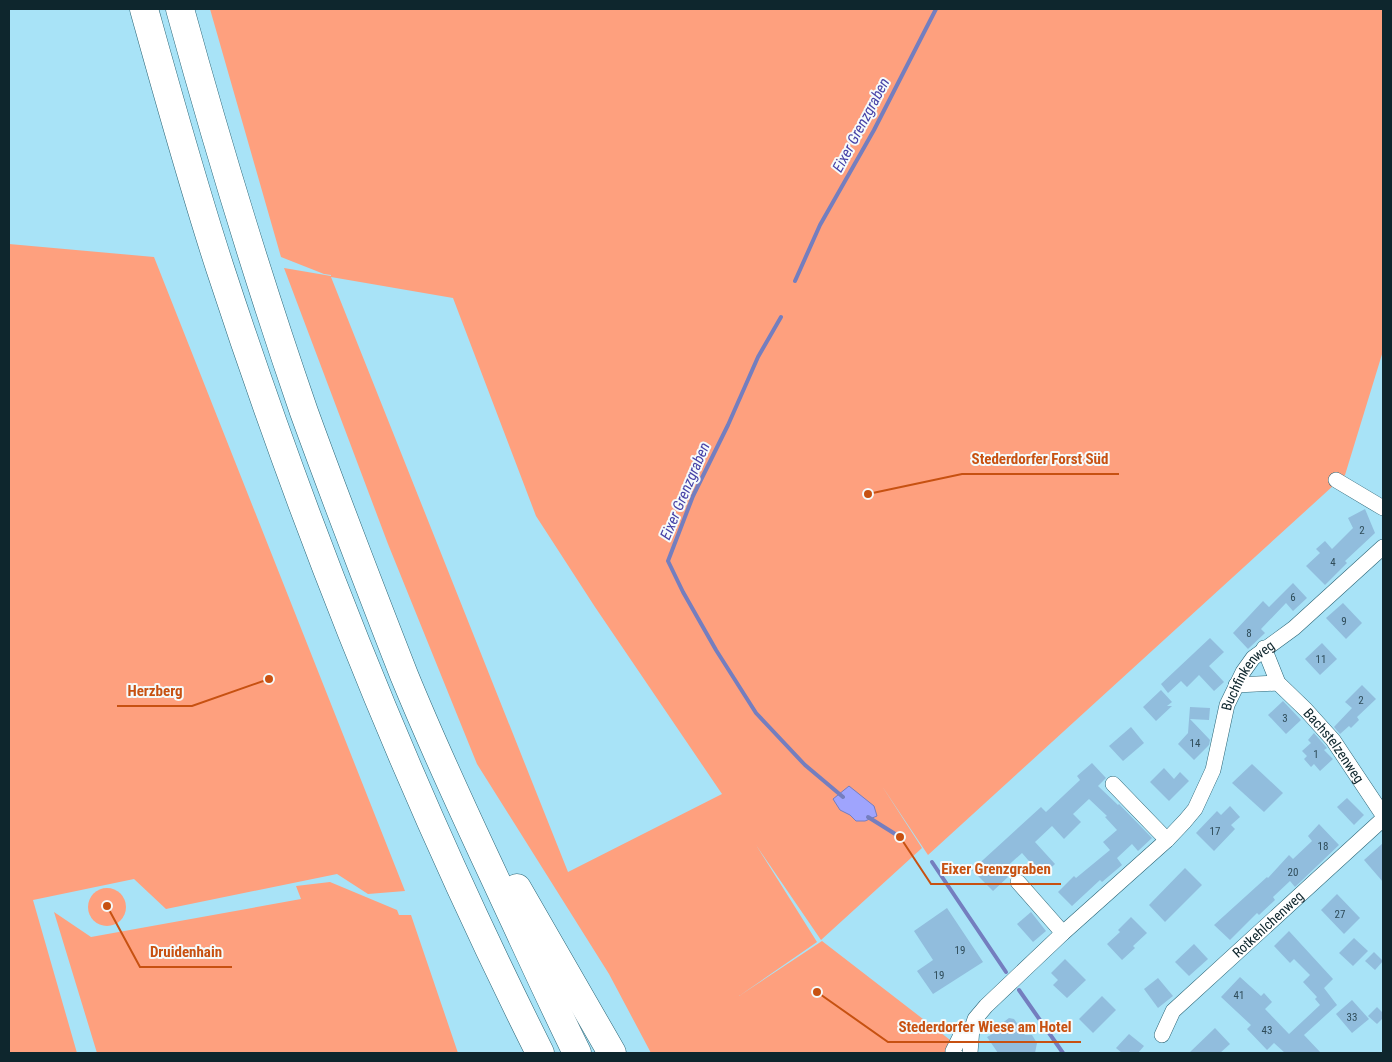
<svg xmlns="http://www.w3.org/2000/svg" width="1392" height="1062" viewBox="0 0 1392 1062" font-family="'Roboto Condensed',sans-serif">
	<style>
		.green { fill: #fea07e; fill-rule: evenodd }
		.water { fill: #9fa4fd; stroke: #747ebf }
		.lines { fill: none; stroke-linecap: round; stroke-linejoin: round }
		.stream { stroke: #747ebf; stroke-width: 4 }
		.building { fill: #91bddd }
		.street-casing { stroke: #2a6475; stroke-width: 16 }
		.highway-casing { stroke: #2a6475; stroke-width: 29 }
		.street { stroke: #fff; stroke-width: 15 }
		.highway { stroke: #fff; stroke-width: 28 }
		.labels { text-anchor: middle; stroke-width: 4; stroke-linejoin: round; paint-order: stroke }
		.number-label { font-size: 11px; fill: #2f4c59 }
		.street-label { font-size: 14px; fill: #0e262d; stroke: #f5fbfc }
		.water-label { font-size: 15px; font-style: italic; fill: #4742a7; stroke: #f5fbfc }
		.leader { fill: none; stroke: #c75111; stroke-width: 2 }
		.callout-dot { fill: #c75111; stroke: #f5fbfc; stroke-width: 2 }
		.callout-label { font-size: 15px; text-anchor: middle; font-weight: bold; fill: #c75111; stroke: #f5fbfc; stroke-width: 4; stroke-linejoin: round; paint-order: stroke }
	</style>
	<rect width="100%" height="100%" fill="#a8e3f7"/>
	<g class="green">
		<path d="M 210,9 L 1383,9 L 1383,351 L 1345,475 L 928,855 L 882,786 L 922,848 L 821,940 L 756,845 L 817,942 L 739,996 L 822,941 L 967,1053 L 651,1053 L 609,974 L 477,764 L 388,544 L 284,268 L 331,276 L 331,275 L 324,274 L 281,257 ZM 331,277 L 453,298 L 536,516 L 595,607 L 722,794 L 568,872 Z"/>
		<polygon points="9,244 154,257 405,891 368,894 337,874 166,909 134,879 33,900 77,1053 9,1053"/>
		<polygon points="330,882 397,910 399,915 411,915 458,1053 97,1053 54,912 91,937 301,899 296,886"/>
		<circle cx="107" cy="907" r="19"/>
	</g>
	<polygon class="water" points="849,786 874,806 877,816 865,821 856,821 850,815 840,810 833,799"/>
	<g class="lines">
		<g class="stream">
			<polyline points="795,281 820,225 874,130 936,9"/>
			<polyline points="781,317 758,357 728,425 693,496 668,561 683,592 716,650 756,713 805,765 843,797"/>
			<polyline points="868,817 900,837"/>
			<polyline points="932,862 1006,972"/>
			<polyline points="1019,990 1063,1053"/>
		</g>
	</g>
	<g class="building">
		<polygon points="1365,509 1375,533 1345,561 1347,563 1325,585 1306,566 1320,553 1316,549 1325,541 1332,549 1353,528 1348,518"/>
		<polygon points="1293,583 1307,598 1293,611 1286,603 1261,629 1265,633 1248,649 1233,633 1263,601 1269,607"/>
		<polygon points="1343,603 1362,623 1346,639 1326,618"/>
		<polygon points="1210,638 1224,652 1209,666 1224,682 1214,691 1199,675 1187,687 1181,681 1168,693 1161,684"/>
		<polygon points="1322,643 1337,659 1320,675 1305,659"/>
		<polygon points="1362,685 1376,699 1357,717 1359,720 1351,728 1349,726 1340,734 1334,727 1352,708 1345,702"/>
		<polygon points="1161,690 1172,702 1167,706 1172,706 1156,721 1143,707"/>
		<polygon points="1283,701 1301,720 1286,734 1268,715"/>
		<polygon points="1190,707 1210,708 1209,720 1190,719 1210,740 1209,745 1194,760 1178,744 1188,733"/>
		<polygon points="1131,727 1144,743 1123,761 1109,746"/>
		<polygon points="1314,733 1327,748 1324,750 1333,759 1320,771 1314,764 1311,767 1304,759 1307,756 1302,751 1311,743 1308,740"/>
		<polygon points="1092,763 1106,778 1098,786 1118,805 1119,804 1152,838 1138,851 1132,844 1117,858 1122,865 1102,882 1100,880 1072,906 1058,892 1074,876 1076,878 1110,850 1103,842 1117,830 1105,817 1107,816 1089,799 1073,814 1081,822 1064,839 1052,826 1035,842 1055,864 1042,876 1022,853 1002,871 1008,877 993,891 972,870 1041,807 1046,812 1080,780 1077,776"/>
		<polygon points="1252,764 1283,793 1264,812 1232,783"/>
		<polygon points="1164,768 1174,779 1180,772 1189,781 1169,801 1150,782"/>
		<polygon points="1347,798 1364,815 1354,825 1337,807"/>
		<polygon points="1230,806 1240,817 1231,825 1235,829 1214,851 1196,833 1217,811 1221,815"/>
		<polygon points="1319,824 1339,845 1295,887 1290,881 1273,897 1275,900 1259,915 1257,913 1230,940 1214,925 1267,877 1268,878 1289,855 1293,859 1312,841 1308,836"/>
		<polygon points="1383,843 1383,882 1364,860"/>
		<polygon points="1185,868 1202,885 1165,922 1149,905"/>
		<polygon points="1337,894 1360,918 1344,934 1321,910"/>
		<polygon points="947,908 983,962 933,994 917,971 933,960 914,931"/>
		<polygon points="1031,912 1046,931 1033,942 1017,924"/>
		<polygon points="1131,917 1147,933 1133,946 1135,948 1122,960 1107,944 1120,932 1118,930"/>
		<polygon points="1289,931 1333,979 1324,988 1337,1005 1304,1035 1321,1053 1285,1053 1274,1043 1267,1050 1247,1029 1251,1025 1221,997 1240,977 1261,996 1264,993 1272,1002 1265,1009 1289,1034 1320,1005 1315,999 1317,997 1303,982 1310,975 1294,959 1290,963 1274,946"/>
		<polygon points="1354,938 1368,951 1353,966 1339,953"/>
		<polygon points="1194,944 1208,959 1189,976 1175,962"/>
		<polygon points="1374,952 1383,961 1375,970 1365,961"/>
		<polygon points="1065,959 1086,980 1067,998 1053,985 1058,980 1051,973"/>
		<polygon points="1158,978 1173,996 1158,1008 1144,989"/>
		<polygon points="1102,996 1116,1010 1093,1033 1079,1019"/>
		<polygon points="1352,1000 1369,1019 1352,1033 1336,1014"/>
		<polygon points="1377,1007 1383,1013 1383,1018 1377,1024 1368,1016"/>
		<polygon points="1009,1018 1014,1019 1025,1035 1032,1035 1037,1043 1035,1053 998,1053 987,1037 996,1032 997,1027"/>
		<polygon points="1215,1028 1230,1044 1220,1053 1189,1053"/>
		<polygon points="1129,1034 1144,1046 1138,1053 1122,1053 1116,1048"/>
	</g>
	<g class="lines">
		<g class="street-casing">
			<g id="street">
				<polyline points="1336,480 1383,508"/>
				<path id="s1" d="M 1264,648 L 1278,683 L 1306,710 L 1333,740 L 1383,815"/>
				<polyline points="1236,685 1278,683"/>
				<polyline points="1113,784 1167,840"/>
				<polyline points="1018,882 1063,933"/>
				<path id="s2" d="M 1162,1035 L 1173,1011 L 1383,819"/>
				<path id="s3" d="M 955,1053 L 953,1051 L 962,1033 L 972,1028 L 975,1019 L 986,1006 L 1063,933 L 1167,840 L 1185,821 L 1195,809 L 1213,770 L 1227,705 L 1243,672 L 1253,658 L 1294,628 L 1383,547"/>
				<polyline points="970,1053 972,1028"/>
			</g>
		</g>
		<g class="highway-casing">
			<g id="highway">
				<path d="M 144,9 C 168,95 192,182 220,268 C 308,537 413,800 540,1053"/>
				<path d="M 180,9 C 217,144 258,279 304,412 C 336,500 370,588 404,675 C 429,736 456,795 484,855 C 515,921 545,988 577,1053"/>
				<polyline points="517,888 612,1053"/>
			</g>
		</g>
		<use href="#street" class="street"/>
		<use href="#highway" class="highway"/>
	</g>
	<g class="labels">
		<g class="number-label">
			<text x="1362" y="534">2</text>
			<text x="1333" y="566">4</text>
			<text x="1293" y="601">6</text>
			<text x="1344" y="625">9</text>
			<text x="1249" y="637">8</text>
			<text x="1321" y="663">11</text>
			<text x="1361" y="704">2</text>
			<text x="1285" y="722">3</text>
			<text x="1195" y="747">14</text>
			<text x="1316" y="758">1</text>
			<text x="1215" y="835">17</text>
			<text x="1323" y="850">18</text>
			<text x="1293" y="876">20</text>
			<text x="1340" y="918">27</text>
			<text x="960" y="954">19</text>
			<text x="939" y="979">19</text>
			<text x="1239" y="999">41</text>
			<text x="1352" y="1021">33</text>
			<text x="1267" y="1034">43</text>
		</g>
		<g class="street-label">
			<text dy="5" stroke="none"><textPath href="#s3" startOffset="494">Buchfinkenweg</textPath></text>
			<text dy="5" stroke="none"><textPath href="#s1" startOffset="122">Bachstelzenweg</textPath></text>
			<text dy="5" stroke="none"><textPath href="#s2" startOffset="155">Rotkehlchenweg</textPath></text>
		</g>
		<g class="water-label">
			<text transform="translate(861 125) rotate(-62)" y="5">Eixer Grenzgraben</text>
			<text transform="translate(685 491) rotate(-67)" y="5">Eixer Grenzgraben</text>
		</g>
	</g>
	<path class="leader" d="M868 494L962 474H1119M269 679L192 706H117M900 837L931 884H1061M107 906L140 967H232M817 992L888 1042H1081"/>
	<g class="callout-dot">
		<circle cx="868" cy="494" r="5"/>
		<circle cx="269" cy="679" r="5"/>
		<circle cx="900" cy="837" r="5"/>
		<circle cx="107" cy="906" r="5"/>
		<circle cx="817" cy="992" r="5"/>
	</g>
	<g class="callout-label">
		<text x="1040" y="464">Stederdorfer Forst Süd</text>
		<text x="155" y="696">Herzberg</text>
		<text x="996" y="874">Eixer Grenzgraben</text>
		<text x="186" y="957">Druidenhain</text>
		<text x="985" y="1032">Stederdorfer Wiese am Hotel</text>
	</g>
	<rect width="1392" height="1062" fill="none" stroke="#0e262d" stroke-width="20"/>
</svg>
